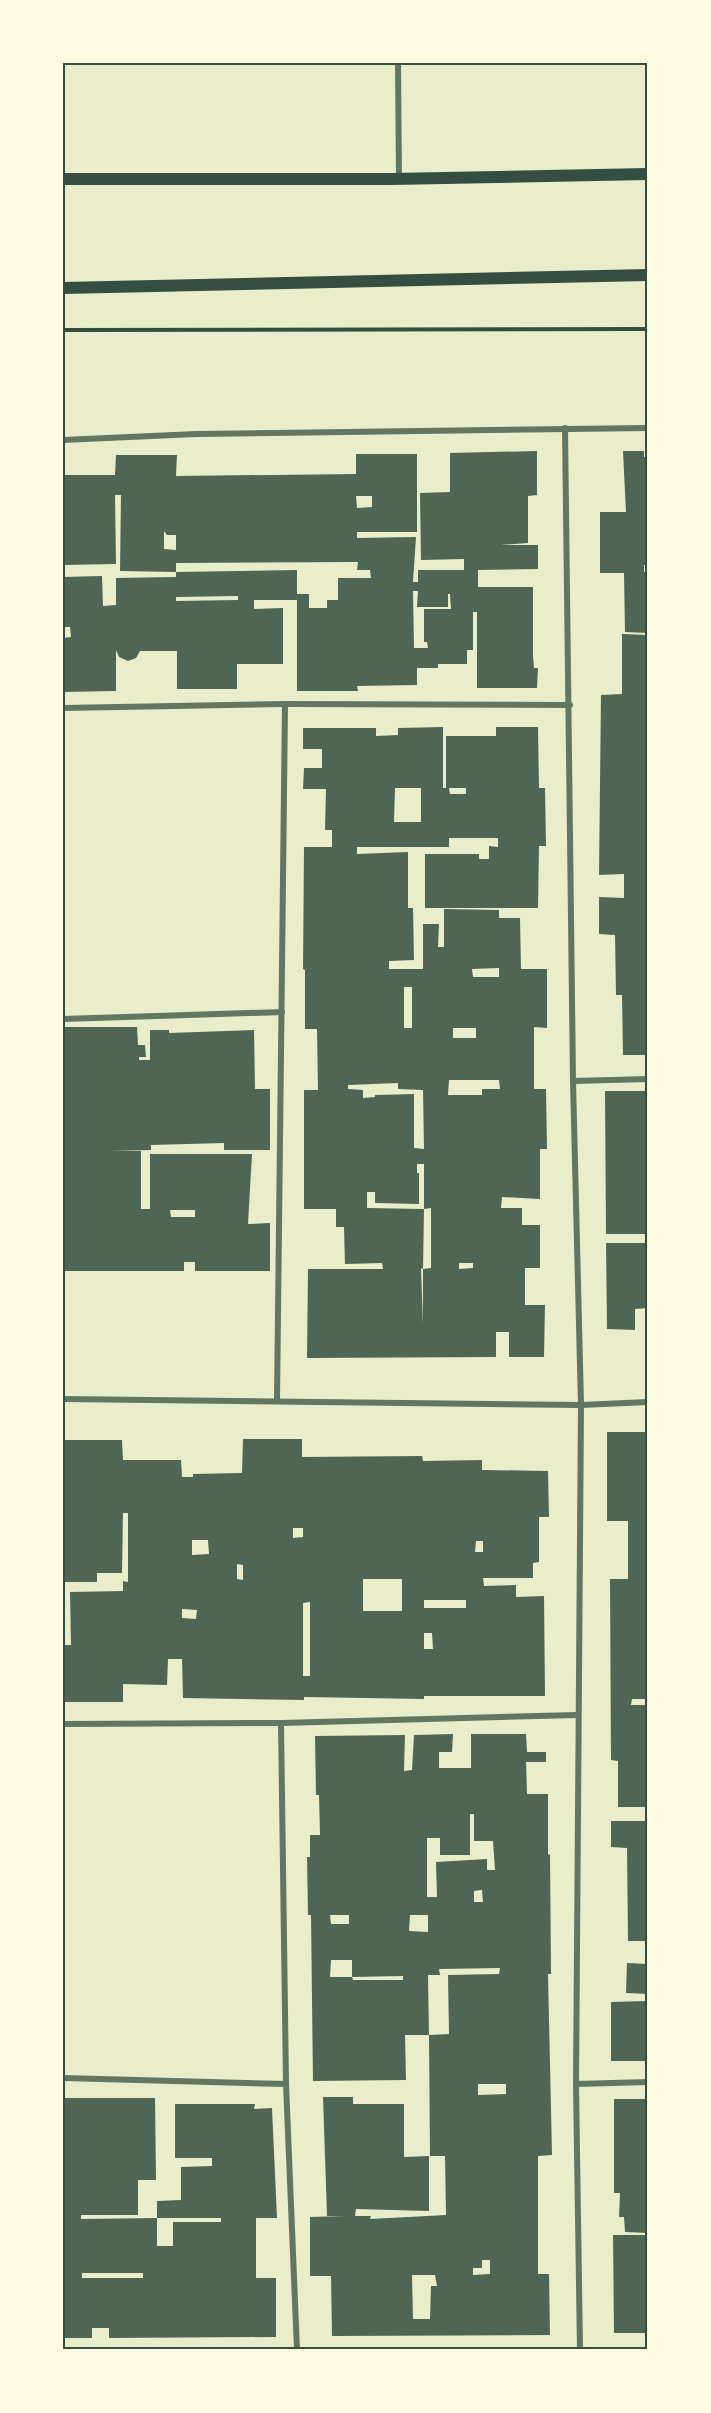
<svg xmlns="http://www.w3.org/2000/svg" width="711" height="2413" viewBox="0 0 711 2413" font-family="'Fira Sans',sans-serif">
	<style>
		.building { fill: #4f6655; fill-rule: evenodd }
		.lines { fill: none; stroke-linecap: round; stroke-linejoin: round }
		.path { stroke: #344e41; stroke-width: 4 }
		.minor { stroke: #617663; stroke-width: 6 }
		.secondary { stroke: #344e41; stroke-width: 12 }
		.neatline { fill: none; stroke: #344e41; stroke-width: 2 }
	</style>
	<rect width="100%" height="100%" fill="#e9edc9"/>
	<g class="building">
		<path d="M 537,451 L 537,495 L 528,496 L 528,543 L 500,545 L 538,545 L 538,569 L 478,570 L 478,587 L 533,587 L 533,656 L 534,668 L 538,668 L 537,688 L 477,688 L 477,612 L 473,612 L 473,650 L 467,650 L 467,664 L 438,664 L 438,668 L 417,668 L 417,685 L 357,686 L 358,691 L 297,691 L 297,600 L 254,600 L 254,609 L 283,608 L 283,664 L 237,664 L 237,689 L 177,689 L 177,651 L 140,651 L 136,658 L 128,661 L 119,657 L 116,650 L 116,691 L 63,692 L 63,638 L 71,637 L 70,627 L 63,627 L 63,577 L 102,576 L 103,606 L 116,605 L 116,578 L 176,577 L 176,572 L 120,571 L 121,495 L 115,495 L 116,564 L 63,565 L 63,475 L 115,475 L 116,455 L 177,455 L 176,476 L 356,474 L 356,454 L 417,454 L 417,532 L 357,532 L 357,538 L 416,537 L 413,582 L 418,582 L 418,570 L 464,570 L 464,559 L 421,560 L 420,493 L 450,492 L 450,453 ZM 356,496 L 372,496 L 372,507 L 357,508 ZM 164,531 L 167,535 L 176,535 L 176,550 L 164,549 ZM 358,562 L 357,570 L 370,570 L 371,578 L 338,578 L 338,600 L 327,600 L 327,608 L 309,608 L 309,594 L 297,594 L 297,570 L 176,572 L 176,563 ZM 413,591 L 418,591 L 417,607 L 448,607 L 448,594 L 450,594 L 451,609 L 424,609 L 424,642 L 427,642 L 428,648 L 414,648 ZM 238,596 L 238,600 L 176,601 L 176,597 Z"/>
		<polygon points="623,451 644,451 644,457 648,457 648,565 644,565 644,572 648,572 648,633 625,632 624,573 600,573 600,512 626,512"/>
		<polygon points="622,634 648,635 648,1055 623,1055 622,995 616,995 615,935 599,934 599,897 624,898 624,874 599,875 601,695 622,694"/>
		<path d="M 443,727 L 443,788 L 446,788 L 446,736 L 496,736 L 496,727 L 538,727 L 539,788 L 545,788 L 546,846 L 539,846 L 538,908 L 425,908 L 425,854 L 479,854 L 479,859 L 489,859 L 489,846 L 498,847 L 498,838 L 449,838 L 449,847 L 357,847 L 357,854 L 408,852 L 408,908 L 413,908 L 414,960 L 389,961 L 389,969 L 423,969 L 423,924 L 439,924 L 438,947 L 444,947 L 444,909 L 499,910 L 499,918 L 520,918 L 521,969 L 547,969 L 547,1028 L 534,1027 L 534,1089 L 546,1089 L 547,1149 L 540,1149 L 540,1199 L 502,1197 L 501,1208 L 522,1208 L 522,1225 L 540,1225 L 540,1268 L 525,1268 L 525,1305 L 545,1305 L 544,1357 L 509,1357 L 509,1332 L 496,1332 L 496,1357 L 307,1358 L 308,1269 L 383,1269 L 382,1263 L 345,1264 L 344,1227 L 336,1227 L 336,1209 L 304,1209 L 304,1090 L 318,1090 L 317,1029 L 305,1029 L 305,970 L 303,969 L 304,847 L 332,847 L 332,830 L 325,830 L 326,789 L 303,789 L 304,768 L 322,768 L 322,749 L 303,749 L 303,728 L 376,728 L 376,736 L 398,735 L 398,728 ZM 395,788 L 421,788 L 421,822 L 394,822 ZM 449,788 L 466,788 L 466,794 L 450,794 ZM 499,968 L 499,977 L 473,977 L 472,969 ZM 404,987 L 412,987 L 412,1028 L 404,1028 ZM 453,1028 L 476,1028 L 476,1038 L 453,1038 ZM 449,1080 L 499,1080 L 500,1089 L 482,1089 L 482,1095 L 448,1095 ZM 398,1083 L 398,1089 L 423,1090 L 424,1149 L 414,1148 L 414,1094 L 375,1095 L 375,1097 L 363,1098 L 363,1090 L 348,1089 L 348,1085 ZM 417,1164 L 424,1164 L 424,1209 L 431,1208 L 431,1268 L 423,1269 L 423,1324 L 421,1268 L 423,1269 L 424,1209 L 367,1208 L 367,1192 L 375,1192 L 375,1203 L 419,1204 L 419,1173 L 417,1173 ZM 459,1263 L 473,1263 L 473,1268 L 459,1269 Z"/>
		<path d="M 63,1027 L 137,1027 L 138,1045 L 145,1045 L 146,1057 L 139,1057 L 139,1060 L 150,1060 L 150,1030 L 169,1030 L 169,1033 L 254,1030 L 255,1089 L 270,1089 L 270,1150 L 224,1150 L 224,1143 L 151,1145 L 151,1150 L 111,1151 L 141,1151 L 141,1209 L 150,1209 L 150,1154 L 252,1154 L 248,1224 L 270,1223 L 270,1271 L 195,1271 L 195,1262 L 184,1262 L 184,1271 L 63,1271 ZM 170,1210 L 195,1210 L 195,1217 L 171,1217 Z"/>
		<polygon points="605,1091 648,1091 648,1234 606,1234"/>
		<polygon points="606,1243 648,1243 648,1308 635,1309 635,1330 607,1329"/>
		<polygon points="607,1432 648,1432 648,1699 632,1699 631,1705 648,1705 648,1807 618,1807 618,1761 611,1760 610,1579 628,1579 628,1521 607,1521"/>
		<path d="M 243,1439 L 302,1439 L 302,1457 L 422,1456 L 423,1461 L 482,1460 L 482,1470 L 485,1470 L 548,1471 L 549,1517 L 539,1517 L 539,1562 L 533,1563 L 533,1578 L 483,1578 L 484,1586 L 516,1585 L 516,1597 L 544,1596 L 545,1696 L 424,1696 L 424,1699 L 304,1697 L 304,1700 L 183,1698 L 182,1659 L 168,1659 L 167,1685 L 123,1684 L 123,1702 L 63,1702 L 63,1645 L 71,1645 L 70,1592 L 123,1591 L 123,1581 L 128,1582 L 128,1513 L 123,1513 L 122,1573 L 97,1573 L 97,1582 L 63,1582 L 63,1440 L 122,1440 L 123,1460 L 181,1460 L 182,1477 L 193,1477 L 193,1474 L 242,1473 ZM 293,1528 L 303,1528 L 303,1537 L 293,1538 ZM 192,1540 L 208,1540 L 209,1554 L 192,1555 ZM 476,1541 L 483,1541 L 483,1552 L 475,1552 ZM 237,1564 L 243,1565 L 243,1580 L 237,1579 ZM 363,1579 L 402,1579 L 402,1611 L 363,1611 ZM 424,1600 L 466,1600 L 466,1608 L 424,1608 ZM 310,1602 L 310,1676 L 303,1676 L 303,1603 ZM 182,1609 L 197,1610 L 196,1619 L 182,1618 ZM 424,1633 L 432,1633 L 433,1649 L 424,1649 Z"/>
		<path d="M 453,1734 L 452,1752 L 439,1752 L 439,1768 L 471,1768 L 471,1734 L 526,1734 L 527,1752 L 546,1752 L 546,1762 L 526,1762 L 527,1794 L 548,1794 L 548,1854 L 550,1855 L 551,1974 L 548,1974 L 552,2155 L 538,2156 L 538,2274 L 549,2274 L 550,2335 L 332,2336 L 331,2276 L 310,2276 L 310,2217 L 345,2216 L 327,2216 L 323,2097 L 353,2097 L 353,2104 L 404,2104 L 404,2157 L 429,2156 L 429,2211 L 356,2209 L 355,2216 L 371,2216 L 370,2219 L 446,2215 L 445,2156 L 430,2156 L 429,2035 L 449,2034 L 448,1975 L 499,1974 L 500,1968 L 439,1969 L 440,1975 L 428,1975 L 429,2035 L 405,2035 L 406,2080 L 313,2081 L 311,1915 L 308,1915 L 307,1857 L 310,1857 L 310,1835 L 320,1835 L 319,1795 L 316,1795 L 315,1736 L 405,1735 L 404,1771 L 412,1770 L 414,1735 ZM 470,1814 L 474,1814 L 474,1841 L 493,1841 L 495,1870 L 487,1870 L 487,1859 L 436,1862 L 437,1897 L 427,1897 L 427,1838 L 440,1838 L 440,1855 L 470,1855 ZM 482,1890 L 483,1902 L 474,1902 L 474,1891 ZM 330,1915 L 349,1915 L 349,1924 L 331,1924 ZM 410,1915 L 428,1915 L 428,1932 L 409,1931 ZM 331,1960 L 352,1960 L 352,1977 L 403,1976 L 403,1980 L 353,1980 L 352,1977 L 330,1977 ZM 478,2084 L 506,2084 L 506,2094 L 478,2095 ZM 482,2260 L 490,2260 L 490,2274 L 473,2275 L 473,2268 L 482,2268 ZM 412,2275 L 435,2275 L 437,2286 L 431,2286 L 430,2319 L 413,2319 Z"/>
		<polygon points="611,1821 648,1821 648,1941 628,1941 627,1848 611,1847"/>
		<polygon points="627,1963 648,1964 648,1994 626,1993"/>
		<polygon points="648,2001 648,2061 611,2061 611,2002"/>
		<path d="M 63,2098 L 155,2098 L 156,2180 L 138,2180 L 138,2215 L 81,2215 L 81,2219 L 157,2218 L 157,2246 L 173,2246 L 173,2222 L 221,2222 L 221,2218 L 157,2218 L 157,2201 L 181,2200 L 181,2167 L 212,2166 L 212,2158 L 175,2158 L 175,2104 L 255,2104 L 254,2109 L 272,2108 L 277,2218 L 256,2218 L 256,2278 L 276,2278 L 276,2337 L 109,2338 L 109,2328 L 92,2328 L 92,2338 L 63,2338 ZM 82,2273 L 143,2273 L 143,2278 L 82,2278 Z"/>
		<polygon points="614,2099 648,2099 648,2233 625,2232 624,2217 619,2217 620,2193 614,2193"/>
		<polygon points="613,2235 648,2235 648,2333 614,2333"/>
	</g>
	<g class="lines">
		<polyline class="path" points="63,330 648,329"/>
		<g class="minor">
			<polyline points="398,63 399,179"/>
			<polyline points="565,428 573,1081 581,1405 576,2084 580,2350"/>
			<polyline points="63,440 196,434 648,428"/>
			<polyline points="63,708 285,704 570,705"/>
			<polyline points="63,1019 282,1012"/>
			<polyline points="573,1081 648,1079"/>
			<polyline points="63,1399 581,1405 648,1402"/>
			<polyline points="277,1401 285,704"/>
			<polyline points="281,1723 286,2084 297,2350"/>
			<polyline points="63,1724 281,1723 577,1715"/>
			<polyline points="63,2078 286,2084"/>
			<polyline points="576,2084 648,2082"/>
		</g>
		<g class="secondary">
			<polyline points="63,179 392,179 648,174"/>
			<polyline points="63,288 648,275"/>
		</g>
	</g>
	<rect width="711" height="2413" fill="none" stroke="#fefae0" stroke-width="129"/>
	<rect x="64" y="64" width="582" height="2284" class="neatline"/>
</svg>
